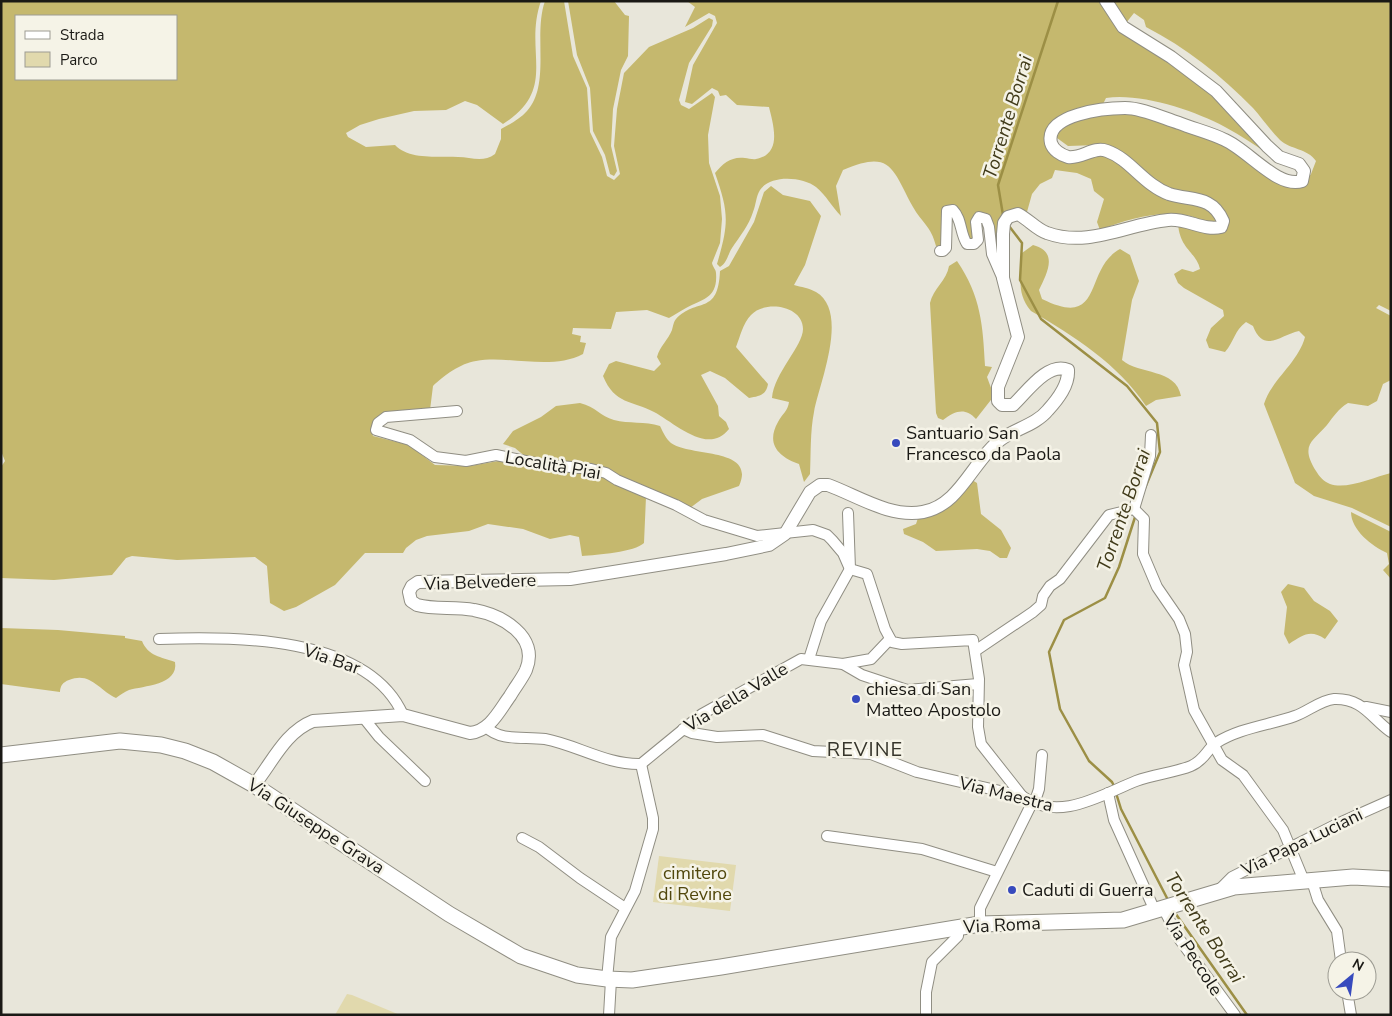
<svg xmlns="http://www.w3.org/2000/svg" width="1392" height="1016" viewBox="0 0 1392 1016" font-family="'Nunito Sans',sans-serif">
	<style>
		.green { fill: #e1d9ad }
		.forest { fill: #c5b86e; fill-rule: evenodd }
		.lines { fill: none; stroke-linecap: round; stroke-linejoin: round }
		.stream { stroke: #9c8f45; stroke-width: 2.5 }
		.minor-casing { stroke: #908e83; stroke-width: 12 }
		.tertiary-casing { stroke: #908e83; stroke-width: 14 }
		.secondary-casing { stroke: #908e83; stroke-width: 17 }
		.minor { stroke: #fff; stroke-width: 10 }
		.tertiary { stroke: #fff; stroke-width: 12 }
		.secondary { stroke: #fff; stroke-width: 15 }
		.poi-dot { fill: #374abd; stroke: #f5f3e7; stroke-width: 2 }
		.labels { text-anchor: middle; stroke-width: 5; stroke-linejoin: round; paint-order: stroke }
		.poi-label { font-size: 18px; fill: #1a1915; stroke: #f5f3e7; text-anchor: start }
		.street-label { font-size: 18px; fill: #1a1915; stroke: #f5f3e7 }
		.park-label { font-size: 18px; fill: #51470c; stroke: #f5f3e7 }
		.water-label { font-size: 19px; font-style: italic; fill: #413b1a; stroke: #f5f3e7 }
		.quarter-label { font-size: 20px; letter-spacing: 1px; fill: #36352b; stroke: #f5f3e7 }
	</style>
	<rect width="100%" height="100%" fill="#e8e6da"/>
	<g class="green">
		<polygon points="659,856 736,865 730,911 653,902"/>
		<polygon points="347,994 352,995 400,1015 335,1015"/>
	</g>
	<g class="forest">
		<path d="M 1,1 L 541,1 C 523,52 559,89 503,124 L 477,105 L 465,101 L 446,110 L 414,111 L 379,119 L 360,125 L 346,133 L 348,137 L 366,147 L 395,145 C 409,160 438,156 458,157 C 471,157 483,163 495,154 L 501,139 L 501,129 C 510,124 520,119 527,111 C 551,84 533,35 545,1 L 564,1 L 573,56 L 587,88 L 590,132 L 602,157 L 607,176 L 614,180 L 620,174 L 614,146 L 617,109 L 624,73 L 649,47 L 693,28 L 709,18 L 713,20 L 712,26 L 689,63 L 679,100 L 681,105 L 689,109 L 712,93 L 715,97 L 708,135 L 709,163 L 720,196 L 722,219 L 720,243 L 712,263 C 713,268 716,269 716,273 C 718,298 703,299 686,308 C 680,311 675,315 669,318 L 647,310 L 616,312 L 611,329 L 573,328 L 572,334 L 581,336 L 580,342 L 586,343 L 583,354 C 551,371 509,355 476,361 C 461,363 443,376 433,386 L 430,410 L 375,422 L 371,430 L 373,436 L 409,445 L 435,465 L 470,466 L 504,460 L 596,473 L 646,497 L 644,543 C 635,552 597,555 582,556 L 579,537 L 570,535 L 550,539 L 523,529 L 488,524 L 469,531 L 427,536 L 416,540 L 406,548 L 403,553 L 365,553 L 335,585 L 296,607 L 284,611 L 270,603 L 267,566 L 255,557 L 177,560 L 132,556 L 126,558 L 112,575 L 54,580 L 1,578 L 1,467 L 5,461 L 1,451 ZM 16,16 L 176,16 L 176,79 L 16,79 Z"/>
		<polygon points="568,1 614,1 625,15 629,16 628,56 621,70 613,109 611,146 617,171 614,176 610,174 605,155 593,131 590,88 577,55"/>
		<path d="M 687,1 L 1100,1 L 1104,8 L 1188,67 L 1274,157 C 1257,147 1242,136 1225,127 C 1193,110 1141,93 1106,98 L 1103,104 L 1054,120 L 1049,127 L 1049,136 L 1067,153 L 1097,151 L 1190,204 L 1210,210 L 1218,217 L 1216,222 C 1205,223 1195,216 1185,215 C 1155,211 1127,219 1100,230 L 1097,222 L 1104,199 L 1094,191 L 1091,179 L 1077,173 L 1055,170 L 1052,178 L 1040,184 L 1032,194 L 1025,219 L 1018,215 L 998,225 L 998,250 L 994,248 L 984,215 L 975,238 L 968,241 L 960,214 L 942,214 L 942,249 L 936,246 C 931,226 922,223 913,207 C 892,169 892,149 843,170 L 836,186 L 841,216 C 832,207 826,195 816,187 C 803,177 771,174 760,190 C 756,196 756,205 753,212 C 749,225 740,236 732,248 C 728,254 727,263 720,267 L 717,264 C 729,223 729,213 715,173 C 723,163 732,156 745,158 C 748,158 753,160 756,159 C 783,154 773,124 769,107 L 737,105 L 726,95 L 720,96 L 718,91 L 712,88 L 692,104 L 685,102 L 693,65 L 717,23 L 715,16 L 709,13 L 685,27 L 695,7 Z"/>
		<path d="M 1107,1 L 1391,1 L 1391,311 L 1379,305 L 1376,308 L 1391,316 L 1391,380 L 1383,384 L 1377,401 L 1368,406 L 1348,403 C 1338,409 1334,416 1327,425 C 1312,442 1300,445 1316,471 C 1319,476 1323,481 1330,484 C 1347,490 1374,477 1391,473 L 1391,527 L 1352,508 L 1314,496 L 1295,483 L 1264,404 C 1272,379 1298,363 1305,337 L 1299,331 C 1280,335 1264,354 1253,326 L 1246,322 C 1234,331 1234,342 1225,352 L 1209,348 L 1206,340 L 1211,328 L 1224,316 L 1223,310 L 1184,288 L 1178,283 L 1174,274 L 1182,269 L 1193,272 L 1200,269 C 1196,251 1178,249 1178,220 L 1210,229 L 1224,219 L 1179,194 L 1098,145 L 1068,146 L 1057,138 L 1056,127 L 1105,111 L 1167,118 L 1281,175 L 1307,179 L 1311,174 L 1316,161 C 1307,148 1291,150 1280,140 C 1270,130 1262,118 1253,108 C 1222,76 1185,47 1146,27 L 1144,20 L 1134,13 L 1126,23 Z"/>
		<path d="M 771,186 L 783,195 L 810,201 L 821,216 L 805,265 L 794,285 C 801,287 809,288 816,292 C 850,312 819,384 814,412 C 810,432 811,454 810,474 L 804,482 L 799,464 C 780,457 765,445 778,422 C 782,414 788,411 789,402 L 772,398 C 774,373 803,346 803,329 C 803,305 764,300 751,315 C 743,323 740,337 736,347 L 768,384 C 766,395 760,396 749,398 L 725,378 L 710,371 L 701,375 L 718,406 L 719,416 L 726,422 L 729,429 C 708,456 675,423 654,412 C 632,400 615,405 603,376 L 609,364 L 616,361 L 654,371 L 661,364 L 657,357 C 660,346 668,340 672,330 C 673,326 674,321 676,319 C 697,297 718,316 720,271 L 729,266 L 754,222 L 764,192 Z"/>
		<path d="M 1033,245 C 1059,252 1047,273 1039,290 L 1042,299 C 1105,330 1083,269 1120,249 L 1130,255 L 1139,281 L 1132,300 L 1122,360 C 1139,375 1176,368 1181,396 L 1156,400 L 1146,406 C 1118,364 1074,336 1031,311 C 1015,292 1022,275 1022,253 Z"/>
		<path d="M 957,261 C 981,296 983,326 985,366 L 992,367 L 987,377 L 994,396 L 976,419 C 965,407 955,411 943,420 L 938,418 L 936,413 L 930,303 C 933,289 947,280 949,266 Z"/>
		<path d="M 580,403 C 596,407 600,416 614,420 C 629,424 645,421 660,426 C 663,432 666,439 671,443 C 689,457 757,447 739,486 L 702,499 L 690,508 L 616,478 L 527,458 L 515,448 L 503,444 L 513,431 L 541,417 L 556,406 Z"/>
		<polygon points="972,480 977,483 981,514 1001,530 1011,548 1007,558 1000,558 990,551 977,549 936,551 923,542 904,534 903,529 916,524 919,515"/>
		<path d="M 1351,512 L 1391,532 L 1391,579 L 1383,570 L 1389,564 L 1387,553 C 1372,546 1351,530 1351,512 Z"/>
		<path d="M 1288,584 L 1304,588 L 1314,601 L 1330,611 L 1338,621 L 1325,639 C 1310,629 1303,635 1289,644 L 1284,634 L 1287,607 L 1281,592 Z"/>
		<path d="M 1,628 L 58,630 L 125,636 L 125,638 L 142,641 C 148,656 161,657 175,662 C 179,685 143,686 129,690 C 124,692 120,695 116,698 C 99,690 90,671 69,680 C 63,682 60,686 60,692 L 1,684 Z"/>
	</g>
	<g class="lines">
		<g class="stream">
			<polyline points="1003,215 998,185 1058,1"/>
			<polyline points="1009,226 1022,243 1020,280 1041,319 1127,386 1157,423 1160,452 1145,488"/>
			<polyline points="1115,788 1112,782 1089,761 1060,709 1049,652 1064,620 1105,598 1119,567 1136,514"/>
			<polyline points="1116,793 1121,809 1168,900"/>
			<polyline points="1173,910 1247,1015"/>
		</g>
		<g class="minor-casing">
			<g id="minor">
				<path d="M 940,251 L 943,251 L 946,248 L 947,211 L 953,210 C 962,219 960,234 967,244 L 974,244 L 978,240 L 976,222 L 979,217 L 986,219 L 989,227 L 992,254 L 1002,277"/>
				<polyline points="457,411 386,417 378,423 376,430 410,440 435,457 466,461 496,455 540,464 591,469 606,473 617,480 676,505 704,520 757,536 813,530 827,535 832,540 843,553 850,569"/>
				<polyline points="1134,509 1150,456 1151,435"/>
				<polyline points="850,569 867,574 885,629 892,642 902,644 973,640 979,679 978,727 981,744 1022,796"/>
				<path d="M 159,639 C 233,636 368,635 403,715"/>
				<polyline points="975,651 1033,612 1041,605 1043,596 1050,586 1060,579 1109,515 1134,509 1144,519 1143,554 1157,587 1179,619 1185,634 1187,652 1184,665 1194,710 1222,760 1243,775 1283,830 1304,881"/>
				<polyline points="809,659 821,621 850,569 848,513"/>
				<polyline points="843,664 871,659 890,639"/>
				<polyline points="1366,707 1391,712"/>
				<polyline points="363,717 379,737 425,781"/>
				<path d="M 486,727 C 501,742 525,736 545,739 C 577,745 607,765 641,764 L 702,714 L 801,659 L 843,664 L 862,675 L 907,690 L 978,684"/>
				<path d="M 683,729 L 692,733 L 717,737 L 763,735 L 813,751 L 871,754 L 917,772 L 1022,796 C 1058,823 1101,795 1136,781 C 1154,774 1174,773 1191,766 C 1205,760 1207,749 1216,743 C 1239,728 1270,725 1295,716 C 1307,712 1321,700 1334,699 C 1363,698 1371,718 1391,732"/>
				<polyline points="1108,793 1114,820 1155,911"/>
				<polyline points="1034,804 1039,789 1042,755"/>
				<polyline points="827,836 922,849 997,872"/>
				<polyline points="522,838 539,847 580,878 625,908"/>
				<polyline points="1312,881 1318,900 1337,931 1341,961"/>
				<polyline points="1220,889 1232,877 1337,824 1391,800"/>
				<polyline points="1163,908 1180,940 1235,1015"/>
				<polyline points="980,924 980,908 1032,803"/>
				<polyline points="607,979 611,937 635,891 653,829 653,818 641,764"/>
				<polyline points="1347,991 1351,1015"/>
				<polyline points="609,1015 611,980"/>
				<polyline points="926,1015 926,992 932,962 958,936 958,927"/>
			</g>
		</g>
		<g class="tertiary-casing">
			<path id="tertiary" d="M 254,785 C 272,763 285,732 313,721 L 403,715 L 470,733 C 490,731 499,711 510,696 C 515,687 522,679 526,670 C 540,636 501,615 474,610 C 455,606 435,610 417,605 L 411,601 L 409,592 L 412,586 L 418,582 L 570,579 L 726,554 L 769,545 L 785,534 L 810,492 L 820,485 L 828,485 C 858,496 890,518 923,512 C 960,505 972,462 1000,440 C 1014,429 1036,425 1048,410 C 1058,399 1069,385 1068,370 C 1048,361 1026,393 1013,405 L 1002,405 L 998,401 L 998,387 L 1018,337 L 1003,278 L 1003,234 L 1004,223 L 1008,217 L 1018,214 C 1028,219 1037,230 1047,233 C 1089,248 1127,224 1168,220 C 1187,218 1203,231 1221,227 L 1223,221 C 1212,195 1191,201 1169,194 C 1144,185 1130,159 1107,151 C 1093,146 1082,159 1068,157 C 1061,155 1053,150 1051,143 C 1044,114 1106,108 1125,108 C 1142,108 1163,118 1179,123 C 1194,129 1211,133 1225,140 C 1248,150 1278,189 1302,181 L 1304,171 L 1299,164 L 1279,157 L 1267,146 L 1216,91 L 1171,57 L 1123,27 L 1106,1"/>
		</g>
		<g class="secondary-casing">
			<polyline id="secondary" points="1,755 120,741 161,745 185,751 213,762 254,785 449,914 521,956 577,975 607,979 632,980 721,967 980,924 1123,920 1234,887 1353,877 1391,879"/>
		</g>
		<use href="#minor" class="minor"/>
		<use href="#tertiary" class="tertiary"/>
		<use href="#secondary" class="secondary"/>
	</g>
	<g class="poi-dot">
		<circle cx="896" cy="443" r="5"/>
		<circle cx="856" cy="699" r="5"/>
		<circle cx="1012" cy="890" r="5"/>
	</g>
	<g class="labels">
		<g class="poi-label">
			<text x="906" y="439">Santuario San<tspan x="906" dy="21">Francesco da Paola</tspan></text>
			<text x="866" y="695">chiesa di San<tspan x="866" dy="21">Matteo Apostolo</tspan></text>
			<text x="1022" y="896">Caduti di Guerra</text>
		</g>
		<g class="street-label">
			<text transform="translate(553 465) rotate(10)" y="6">Località Piai</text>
			<text transform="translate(480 582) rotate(-2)" y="6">Via Belvedere</text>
			<text transform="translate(332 659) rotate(19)" y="6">Via Bar</text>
			<text transform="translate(736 697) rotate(-31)" y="6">Via della Valle</text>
			<text transform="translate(1006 794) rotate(14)" y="6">Via Maestra</text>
			<text transform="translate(316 826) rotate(33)" y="6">Via Giuseppe Grava</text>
			<text transform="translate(1302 842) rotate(-26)" y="6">Via Papa Luciani</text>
			<text transform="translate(1002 925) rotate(-3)" y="6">Via Roma</text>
			<text transform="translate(1193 955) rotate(57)" y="6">Via Peccole</text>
		</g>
		<g class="park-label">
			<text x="695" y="879">cimitero<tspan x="695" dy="21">di Revine</tspan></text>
		</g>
		<g class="water-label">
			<text transform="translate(1007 117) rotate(-73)" y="7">Torrente Borrai</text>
			<text transform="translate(1123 510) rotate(-71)" y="7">Torrente Borrai</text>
			<text transform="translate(1205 927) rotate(57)" y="7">Torrente Borrai</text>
		</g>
		<g class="quarter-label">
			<text x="865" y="756">REVINE</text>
		</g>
	</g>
	<rect width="1392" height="1016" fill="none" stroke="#1a1915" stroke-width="5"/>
	<rect x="15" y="15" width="162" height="65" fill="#f5f3e7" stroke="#9d9c93"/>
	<rect x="25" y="31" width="25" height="8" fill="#ffffff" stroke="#9d9c93"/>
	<text x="60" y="40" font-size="15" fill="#1a1915">Strada</text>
	<rect x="25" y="52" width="25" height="15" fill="#e1d9ad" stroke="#9d9c93"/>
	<text x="60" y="65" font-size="15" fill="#1a1915">Parco</text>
	<g transform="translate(1352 976) rotate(29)"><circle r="24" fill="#f5f3e7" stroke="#9d9c93"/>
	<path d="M0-4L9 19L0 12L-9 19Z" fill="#374abd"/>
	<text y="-8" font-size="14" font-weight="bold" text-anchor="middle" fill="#1a1915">N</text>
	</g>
</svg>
